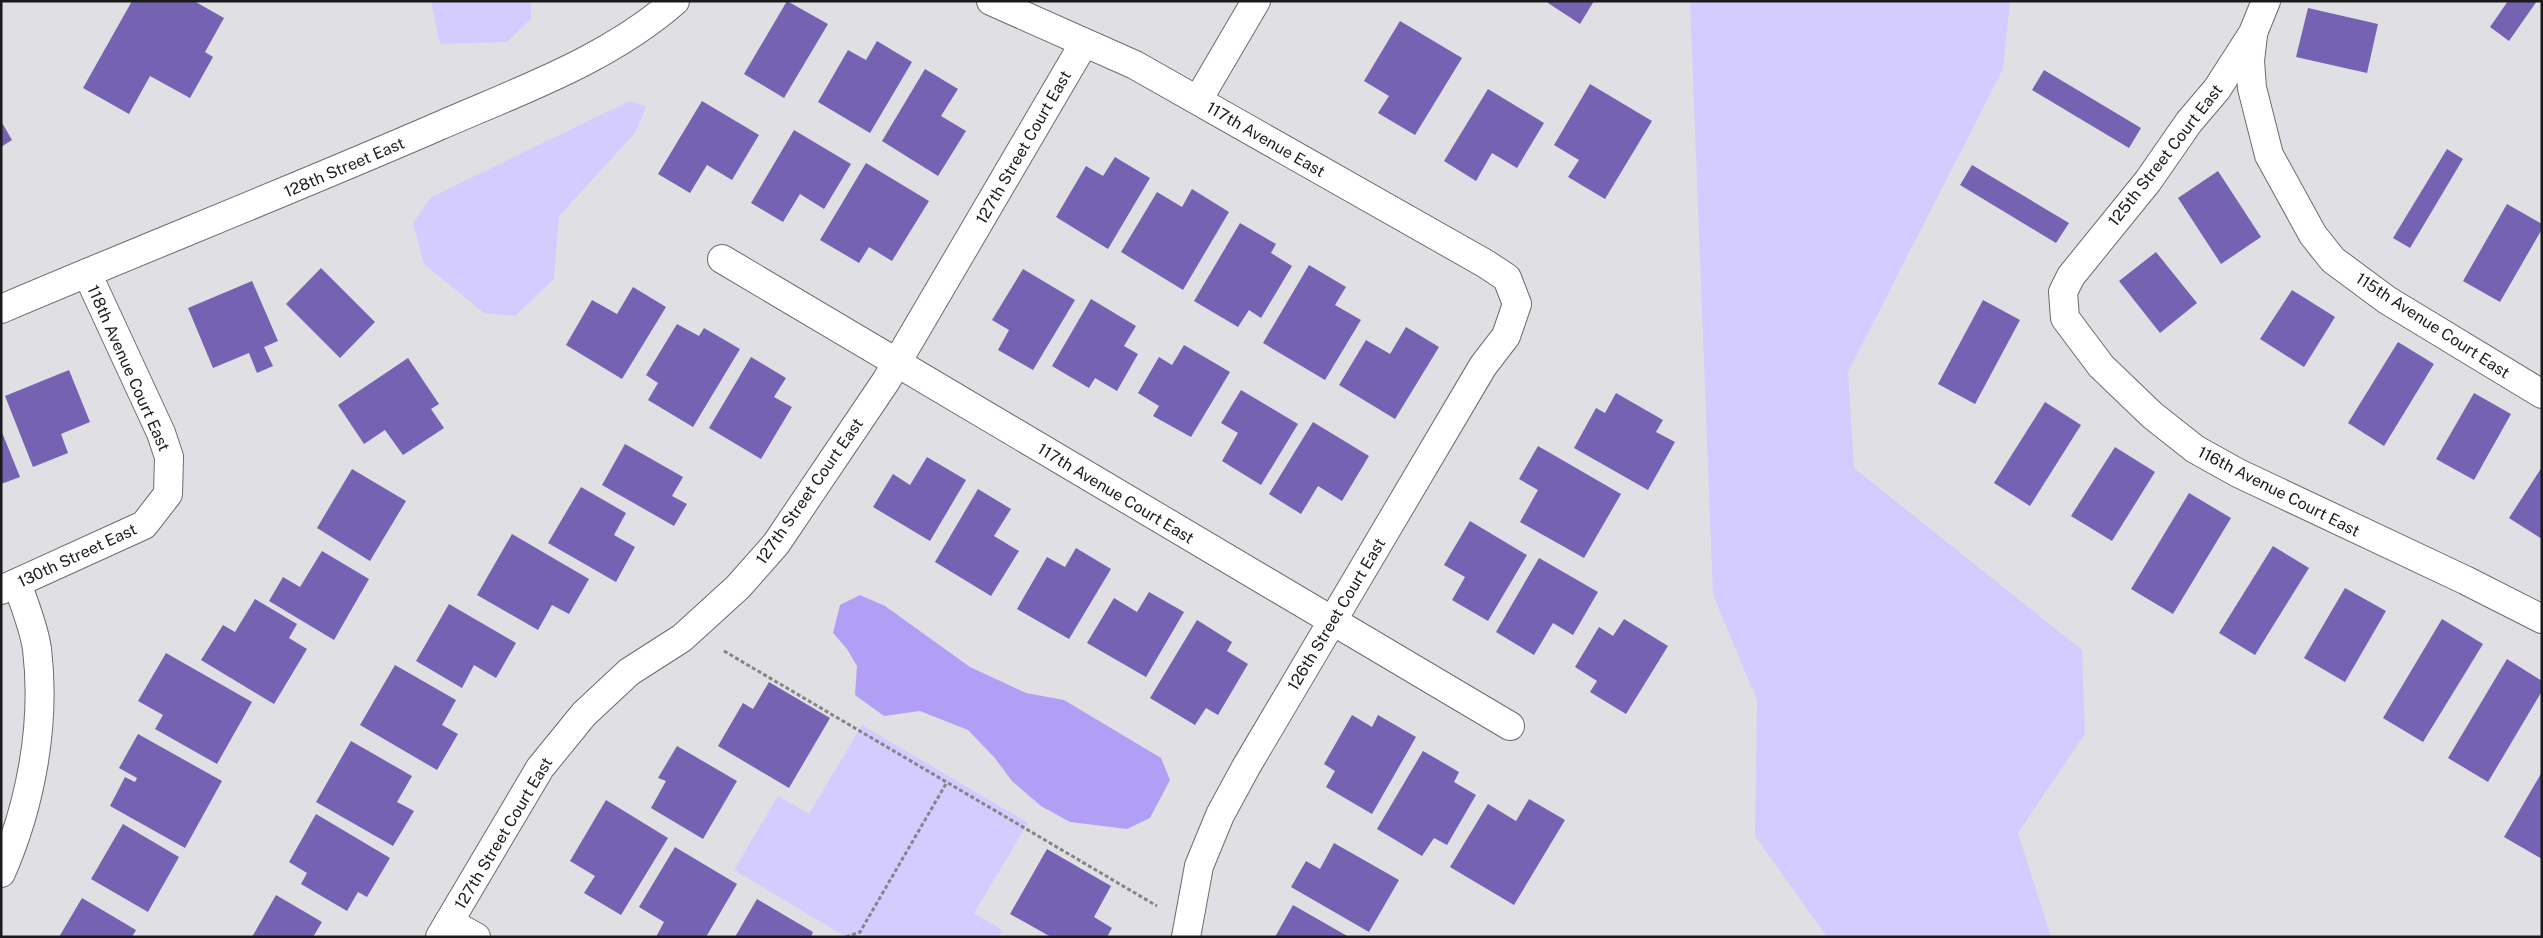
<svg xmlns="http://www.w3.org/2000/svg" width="2543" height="938" viewBox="0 0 2543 938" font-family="'Public Sans',sans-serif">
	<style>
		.green { fill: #d4cbff }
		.water { fill: #b19ff6 }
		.building { fill: #7562b3 }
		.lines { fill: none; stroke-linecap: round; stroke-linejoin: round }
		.minor-casing { stroke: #6c6b6f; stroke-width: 30 }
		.tertiary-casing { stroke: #6c6b6f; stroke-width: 30 }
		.path { stroke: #858588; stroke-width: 3; stroke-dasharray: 4 2.5; stroke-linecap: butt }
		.minor { stroke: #fff; stroke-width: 28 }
		.tertiary { stroke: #fff; stroke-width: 28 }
		.labels { text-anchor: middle; stroke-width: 4; stroke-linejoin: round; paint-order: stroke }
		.street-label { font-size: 16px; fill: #1a1a1b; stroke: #fff }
	</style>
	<rect width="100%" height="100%" fill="#e0e0e4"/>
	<g class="green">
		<polygon points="431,1 531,1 531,19 507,42 440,44"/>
		<polygon points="1690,1 2010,1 2003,69 1848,372 1854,468 2082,650 2085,734 2018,833 2051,937 1827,937 1755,836 1757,700 1713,595"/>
		<polygon points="630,101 646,107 635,133 559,216 554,279 515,316 484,313 424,264 413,223 431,197"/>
		<polygon points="862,725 1028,823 974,913 1002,930 998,937 846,937 734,870 778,796 809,814"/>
	</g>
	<polygon class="water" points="860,595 885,606 970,667 1026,693 1064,700 1161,758 1170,780 1150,818 1127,829 1070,822 1041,806 1012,781 994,757 968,730 920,711 884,716 855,695 857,666 847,649 833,633 840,605"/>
	<g class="building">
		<polygon points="132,1 194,1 224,18 205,52 213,57 190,98 150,76 129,114 83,88"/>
		<polygon points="787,1 828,24 784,98 744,74"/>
		<polygon points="1545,1 1594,1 1580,24"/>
		<polygon points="2508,1 2537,1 2509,41 2490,27"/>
		<polygon points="2308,8 2378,24 2367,73 2296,57"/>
		<polygon points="1400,21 1462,58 1415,135 1378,113 1389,96 1364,81"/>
		<polygon points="877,41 912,62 870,133 818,102 848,50 866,60"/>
		<polygon points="925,69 958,89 941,116 966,131 938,176 882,141"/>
		<polygon points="2044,70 2141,128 2129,148 2032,90"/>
		<polygon points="1590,84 1652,121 1605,199 1568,177 1579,160 1554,145"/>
		<polygon points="1488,89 1544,123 1517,168 1492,153 1476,181 1444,161"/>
		<polygon points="702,101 759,135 732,180 707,165 690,193 658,174"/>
		<polygon points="1,121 12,140 1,147"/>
		<polygon points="794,130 851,164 824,209 800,194 783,222 751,203"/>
		<polygon points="2447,149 2463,159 2410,248 2393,238"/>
		<polygon points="1115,157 1150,178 1108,249 1056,217 1086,166 1103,176"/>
		<polygon points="866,163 929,201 892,261 869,247 859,263 820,240"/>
		<polygon points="1972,165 2069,223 2056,243 1960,185"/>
		<polygon points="2218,171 2261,237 2221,264 2178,198"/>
		<polygon points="1192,189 1229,212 1183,290 1121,252 1157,192 1182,207"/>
		<polygon points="2507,204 2542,224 2542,229 2500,302 2463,281"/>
		<polygon points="1240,223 1276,244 1271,253 1292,266 1261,318 1249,310 1238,327 1194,301"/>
		<polygon points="2156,252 2197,303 2160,333 2119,281"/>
		<polygon points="1309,265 1346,287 1335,305 1361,320 1325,380 1263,343"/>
		<polygon points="321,268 375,322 340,358 286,304"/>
		<polygon points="1023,269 1075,300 1033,370 998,350 1009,330 992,320"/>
		<polygon points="252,281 278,341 264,347 273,366 257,373 249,353 213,368 188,308"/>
		<polygon points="633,287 666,307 622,379 566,345 592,300 617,314"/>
		<polygon points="2292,290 2335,317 2304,367 2260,339"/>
		<polygon points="1091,299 1136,326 1124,346 1138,354 1117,391 1095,378 1089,388 1052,366"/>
		<polygon points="1983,300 2020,320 1975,404 1938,384"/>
		<polygon points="677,324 699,336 704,328 740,349 693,427 648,400 658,383 646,375"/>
		<polygon points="1406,327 1439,347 1395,419 1339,385 1366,340 1390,354"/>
		<polygon points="2398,342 2434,364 2384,446 2348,423"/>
		<polygon points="1184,345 1230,372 1191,437 1153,416 1159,406 1138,393 1159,357 1172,365"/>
		<polygon points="751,357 786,378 774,397 792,407 761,459 709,428"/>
		<polygon points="408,358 439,404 431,409 444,428 403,455 385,430 364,444 338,405"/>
		<polygon points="69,370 90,422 61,434 68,453 33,467 5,396"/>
		<polygon points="1241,390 1298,424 1261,485 1222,461 1238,433 1221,423"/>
		<polygon points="1616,393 1663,420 1656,432 1675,442 1648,490 1574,448 1596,408 1605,413"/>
		<polygon points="2474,393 2511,414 2474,480 2436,459"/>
		<polygon points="2045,402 2081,425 2030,506 1994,483"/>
		<polygon points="1313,422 1369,456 1342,501 1318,486 1301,514 1269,494"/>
		<polygon points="1,430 20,477 1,484"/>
		<polygon points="625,444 683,477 672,496 687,504 674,526 602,485"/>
		<polygon points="1538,446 1621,494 1584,558 1520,522 1538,490 1519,479"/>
		<polygon points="2115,447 2155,472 2112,541 2071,516"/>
		<polygon points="927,457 966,480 930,541 873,507 893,474 910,485"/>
		<polygon points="2542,467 2542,539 2509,518"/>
		<polygon points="352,469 406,501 370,561 317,528"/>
		<polygon points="581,487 626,513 614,535 635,547 616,582 548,543"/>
		<polygon points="978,489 1011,509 994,536 1019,551 991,596 935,562"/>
		<polygon points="2189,493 2231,518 2173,614 2131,589"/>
		<polygon points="1470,521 1527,555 1488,621 1452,600 1465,577 1444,565"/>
		<polygon points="512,534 589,579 569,614 552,605 538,630 477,595"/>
		<polygon points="2273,546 2309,568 2255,655 2219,633"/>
		<polygon points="1076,548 1111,569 1069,639 1017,609 1047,557 1065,567"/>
		<polygon points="322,551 369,579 334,640 269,601 283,577 300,587"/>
		<polygon points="1539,558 1598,592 1573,635 1553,623 1534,655 1496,632"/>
		<polygon points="2345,588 2386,611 2345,682 2304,658"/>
		<polygon points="1149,592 1184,612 1146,677 1087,643 1114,598 1137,612"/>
		<polygon points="255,599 297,624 289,638 307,649 274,704 201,660 223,625 235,632"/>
		<polygon points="449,604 516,643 496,678 474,665 462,688 416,661"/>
		<polygon points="1624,619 1668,646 1626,714 1590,692 1597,681 1575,667 1599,627 1613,636"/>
		<polygon points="2442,619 2483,644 2423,742 2383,718"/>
		<polygon points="1197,620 1232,642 1227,651 1248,664 1218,715 1206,708 1195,725 1150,698"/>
		<polygon points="166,653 252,702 217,764 155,729 163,715 138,701"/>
		<polygon points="2507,659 2542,681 2542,691 2488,782 2448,758"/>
		<polygon points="395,665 456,700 442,725 458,734 437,770 360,725"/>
		<polygon points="769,682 830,718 789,788 718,746 743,703 753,709"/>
		<polygon points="1352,715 1372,727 1378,715 1416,737 1372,814 1326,787 1335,771 1324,764"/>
		<polygon points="138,734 222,781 185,848 110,806 125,777 135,782 137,778 119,768"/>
		<polygon points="351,741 412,776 397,802 414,811 393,846 316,802"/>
		<polygon points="677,746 737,781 703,839 651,808 666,781 658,778"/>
		<polygon points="1423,751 1459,772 1454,782 1476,795 1447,845 1434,838 1422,856 1377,829"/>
		<polygon points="2542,772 2542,859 2504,837"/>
		<polygon points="1529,799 1565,820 1514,905 1450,867 1488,804 1516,821"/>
		<polygon points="606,800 668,838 621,915 584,893 595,876 570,861"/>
		<polygon points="316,814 390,858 367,897 358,892 347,911 301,884 307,873 289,862"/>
		<polygon points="123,824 179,857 148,912 91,879"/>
		<polygon points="1334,843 1399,880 1369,932 1291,887 1306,861 1320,869"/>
		<polygon points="675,847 737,884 706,937 656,937 664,922 639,907"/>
		<polygon points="1047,849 1111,886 1094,917 1112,928 1107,937 1051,937 1010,914"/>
		<polygon points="276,895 322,922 313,937 252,937"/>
		<polygon points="82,898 136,930 132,937 59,937"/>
		<polygon points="757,899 813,932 811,937 735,937"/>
		<polygon points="1293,905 1349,937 1275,937"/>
	</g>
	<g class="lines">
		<g class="minor-casing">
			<g id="minor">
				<polyline points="991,1 1135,65 1486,264 1507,278 1517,304 1506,336 1483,366 1246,767 1220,815 1199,866 1186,937"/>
				<polyline points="2266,1 2253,33 2217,89 2189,122 2148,181 2071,276 2063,292 2065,318 2101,366 2152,415 2195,449 2238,473 2465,580 2542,619"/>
				<polyline points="2253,35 2250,61 2252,88 2269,155 2313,235 2333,260 2387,300 2542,394"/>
				<polyline points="1198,100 1256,1"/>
				<polyline points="722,259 1510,726"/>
				<polyline points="1,590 144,525 168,494 169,457 161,433 87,273"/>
				<path d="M 1,873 C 31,805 46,723 37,649 C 34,627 24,604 17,583"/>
				<polyline points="449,922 476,937"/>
				<polyline points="440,937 540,768 584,714 629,672 682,638 738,587 776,544 886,381 1084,43"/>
			</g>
		</g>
		<g class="tertiary-casing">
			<path id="tertiary" d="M 1,309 C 147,247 294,189 439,126 C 519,91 608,60 675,1"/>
		</g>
		<g class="path">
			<polyline points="724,651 1157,906"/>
			<polyline points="846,937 860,932 947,782"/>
		</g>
		<use href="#minor" class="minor"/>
		<use href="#tertiary" class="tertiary"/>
	</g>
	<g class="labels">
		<g class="street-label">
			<text transform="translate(1266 139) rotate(30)" y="6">117th Avenue East</text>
			<text transform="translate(1023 147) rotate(-60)" y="6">127th Street Court East</text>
			<text transform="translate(2165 155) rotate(-52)" y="6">125th Street Court East</text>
			<text transform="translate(344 167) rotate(-23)" y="6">128th Street East</text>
			<text transform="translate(2433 325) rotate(33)" y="6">115th Avenue Court East</text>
			<text transform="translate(129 368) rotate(66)" y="6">118th Avenue Court East</text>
			<text transform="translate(809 491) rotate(-55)" y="6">127th Street Court East</text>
			<text transform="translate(2279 491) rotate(27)" y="6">116th Avenue Court East</text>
			<text transform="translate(1116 493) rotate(31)" y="6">117th Avenue Court East</text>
			<text transform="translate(77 555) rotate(-25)" y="6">130th Street East</text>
			<text transform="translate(1336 614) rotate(-59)" y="6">126th Street Court East</text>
			<text transform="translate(503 833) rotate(-59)" y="6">127th Street Court East</text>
		</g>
	</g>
	<rect width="2543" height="938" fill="none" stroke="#1a1a1b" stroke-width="5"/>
</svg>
